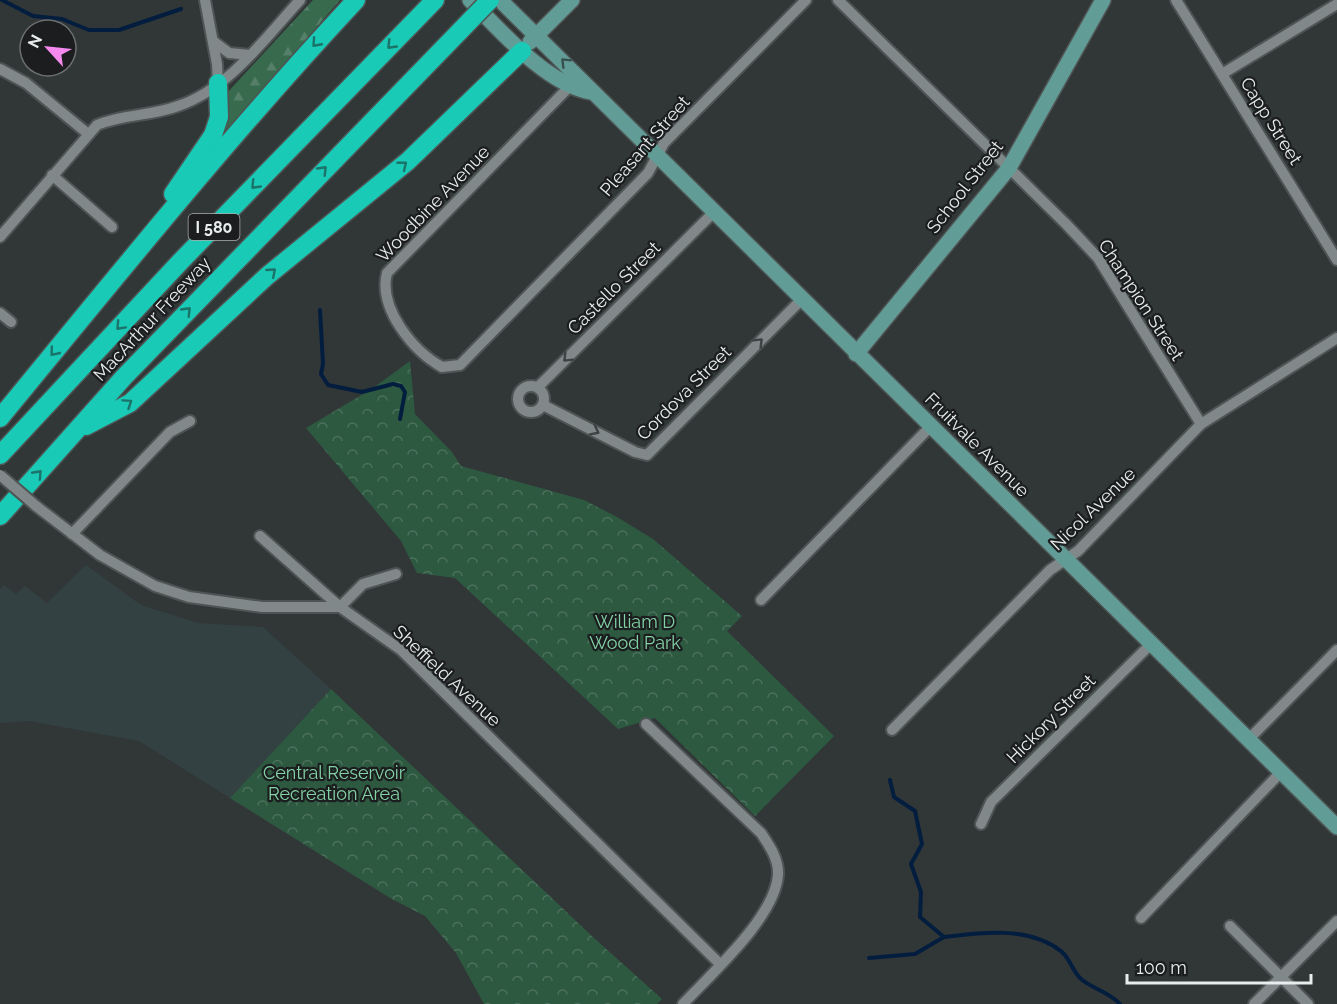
<svg xmlns="http://www.w3.org/2000/svg" width="1337" height="1004" viewBox="0 0 1337 1004" font-family="Raleway,sans-serif">
	<style>
		.built { fill: #344143 }
		.forest { fill: url(#forest-firs) }
		.park { fill: url(#park-crowns) }
		.lines { fill: none; stroke-linecap: round; stroke-linejoin: round }
		.stream { stroke: #031d3f; stroke-width: 4 }
		.street-casing { stroke: #4e5454; stroke-width: 14 }
		.secondary-casing { stroke: #4e5454; stroke-width: 18 }
		.highway-casing { stroke: #4e5454; stroke-width: 21 }
		.street { stroke: #818889; stroke-width: 10 }
		.secondary { stroke: #629c96; stroke-width: 15 }
		.highway { stroke: #19cab6; stroke-width: 18 }
		.street-bridge-casing { stroke: #4e5454; stroke-width: 14; stroke-linecap: butt }
		.highway-bridge-casing { stroke: #4e5454; stroke-width: 21; stroke-linecap: butt }
		.street-bridge { stroke: #818889; stroke-width: 10 }
		.highway-bridge { stroke: #19cab6; stroke-width: 18 }
		.oneway { stroke: #1a746a }
		.oneway2 { stroke: #37504e }
		.oneway3 { stroke: #3f4243 }
		.labels { text-anchor: middle; stroke-width: 4.5; stroke-linejoin: round; paint-order: stroke }
		.shield { fill: #1b1d1e; stroke: #aaaeae; stroke-width: 1.5 }
		.shield-label { font-size: 16px; font-weight: bold; fill: #e8ecec }
		.street-label { font-size: 18px; fill: #e8ecec; stroke: #1b1d1e }
		.park-label { font-size: 18px; fill: #83d2a5; stroke: #1b1d1e }
	</style>
	<defs>
		<pattern id="forest-firs" width="22" height="20" patternUnits="userSpaceOnUse" patternTransform="scale(1.5)"><rect width="22" height="20" fill="#386a4e"/><path d="M5 1l3.5 6h-7zM16 11l3.5 6h-7z" fill="#557f68"/></pattern>
		<pattern id="park-crowns" width="20" height="18" patternUnits="userSpaceOnUse" patternTransform="scale(1.5)"><rect width="20" height="18" fill="#2d5940"/><path d="M2 6a3 3 0 1 1 6 0M12 15a3 3 0 1 1 6 0" fill="none" stroke="#4b715c"/></pattern>
	</defs>
	<rect width="100%" height="100%" fill="#313637"/>
	<polygon class="built" points="86,565 141,605 198,623 263,627 331,689 230,798 139,741 29,721 0,723 0,589 4,585 16,594 25,586 47,603"/>
	<path class="forest" d="M 313,0 L 340,0 L 219,140 C 227,124 227,111 226,94 Z"/>
	<g class="park">
		<polygon points="410,361 415,414 452,452 461,466 584,500 617,517 653,539 742,616 727,631 834,736 755,816 655,718 618,729 455,578 417,573 401,541 306,428 373,388"/>
		<polygon points="331,689 594,938 662,999 657,1004 484,1004 456,953 425,916 390,898 230,798"/>
	</g>
	<g class="lines">
		<g class="stream">
			<polyline points="2,0 33,16 62,19 89,30 119,30 181,9"/>
			<polyline points="320,310 323,364 321,374 328,385 362,392 393,384 401,386 405,392 400,419"/>
			<path d="M 890,780 L 894,797 L 915,811 L 922,844 L 911,864 L 921,892 L 920,917 L 944,937 C 982,932 1030,926 1062,952 C 1070,959 1073,972 1081,979 C 1093,989 1109,992 1120,1004"/>
			<polyline points="869,958 915,954 944,937"/>
		</g>
		<g class="street-casing">
			<g id="street">
				<polyline points="205,0 217,64 218,83"/>
				<polyline points="838,0 1066,224 1098,258 1201,424"/>
				<polyline points="1176,0 1337,260"/>
				<polyline points="213,41 229,53 250,55"/>
				<polyline points="0,69 26,83 87,133"/>
				<polyline points="1222,74 1337,4"/>
				<path d="M 570,86 L 387,273 C 378,308 413,351 442,367 L 460,365 L 648,173 L 664,143 L 806,0"/>
				<polyline points="52,175 112,227"/>
				<path d="M 0,237 L 97,125 C 123,114 152,116 178,106 C 229,89 265,38 300,0"/>
				<polyline points="0,313 11,322"/>
				<circle cx="531" cy="399" r="13"/>
				<polyline points="538,387 713,213"/>
				<polyline points="543,405 635,452 647,455 801,300"/>
				<polyline points="36,506 100,555 155,586 189,597 262,607 340,607 401,650 720,964"/>
				<polyline points="72,534 170,432 190,421"/>
				<polyline points="260,536 340,607 363,584 396,574"/>
				<polyline points="761,600 930,427"/>
				<path d="M 646,724 L 761,833 C 769,845 779,859 778,875 C 775,917 712,973 683,1004"/>
				<polyline points="892,730 1050,570 1078,551 1201,424 1337,338"/>
				<polyline points="1248,740 1337,650"/>
				<polyline points="981,824 991,802 1151,644"/>
				<polyline points="1141,918 1281,772"/>
				<polyline points="1230,926 1308,1004"/>
				<polyline points="1254,1004 1337,921"/>
			</g>
		</g>
		<g class="secondary-casing">
			<g id="secondary">
				<path d="M 470,0 C 501,31 545,83 590,92"/>
				<polyline points="500,0 1337,827"/>
				<polyline points="530,42 572,0"/>
				<polyline points="856,354 1009,168 1103,0"/>
			</g>
		</g>
		<g class="highway-casing">
			<g id="highway">
				<polyline points="173,194 213,135 219,117 218,83"/>
				<path d="M 0,418 C 116,277 231,134 356,0"/>
				<polyline points="86,426 130,403 267,276 408,161 522,51"/>
				<polyline points="0,455 180,262 435,0"/>
				<polyline points="0,516 124,377 459,32"/>
			</g>
		</g>
		<use href="#street" class="street"/>
		<use href="#secondary" class="secondary"/>
		<use href="#highway" class="highway"/>
		<g class="street-bridge-casing">
			<polyline id="street-bridge" points="0,475 36,506"/>
		</g>
		<g class="highway-bridge-casing">
			<polyline id="highway-bridge" points="459,32 490,0"/>
		</g>
		<use href="#street-bridge" class="street-bridge"/>
		<use href="#highway-bridge" class="highway-bridge"/>
	</g>
	<defs><path id="oneway-chevron" d="M-2-3.5L2.5 0L-2 3.5" fill="none" stroke-width="1.6" stroke-linecap="round" stroke-linejoin="round" transform="scale(1.5)"/></defs>
	<g class="oneway">
		<use href="#oneway-chevron" transform="translate(316 43) rotate(132)"/>
		<use href="#oneway-chevron" transform="translate(391 45) rotate(134)"/>
		<use href="#oneway-chevron" transform="translate(403 165) rotate(-39)"/>
		<use href="#oneway-chevron" transform="translate(323 170) rotate(-46)"/>
		<use href="#oneway-chevron" transform="translate(255 185) rotate(134)"/>
		<use href="#oneway-chevron" transform="translate(272 272) rotate(-41)"/>
		<use href="#oneway-chevron" transform="translate(187 311) rotate(-46)"/>
		<use href="#oneway-chevron" transform="translate(120 326) rotate(133)"/>
		<use href="#oneway-chevron" transform="translate(54 352) rotate(129)"/>
		<use href="#oneway-chevron" transform="translate(128 403) rotate(-34)"/>
		<use href="#oneway-chevron" transform="translate(38 474) rotate(-48)"/>
	</g>
	<use class="oneway2" href="#oneway-chevron" transform="translate(565 62) rotate(-135)"/>
	<g class="oneway3">
		<use href="#oneway-chevron" transform="translate(759 342) rotate(-45)"/>
		<use href="#oneway-chevron" transform="translate(567 358) rotate(135)"/>
		<use href="#oneway-chevron" transform="translate(595 431) rotate(27)"/>
	</g>
	<g class="labels">
		<rect class="shield" x="188.5" y="214" width="51" height="26" rx="4.5"/>
		<g class="shield-label">
			<text x="214" y="233">I 580</text>
		</g>
		<g class="street-label">
			<text transform="translate(1271 121) rotate(58)" y="6">Capp Street</text>
			<text transform="translate(645 146) rotate(-49)" y="6">Pleasant Street</text>
			<text transform="translate(965 187) rotate(-52)" y="6">School Street</text>
			<text transform="translate(433 204) rotate(-46)" y="6">Woodbine Avenue</text>
			<text transform="translate(614 288) rotate(-45)" y="6">Castello Street</text>
			<text transform="translate(1141 300) rotate(57)" y="6">Champion Street</text>
			<text transform="translate(152 319) rotate(-47)" y="6">MacArthur Freeway</text>
			<text transform="translate(684 393) rotate(-45)" y="6">Cordova Street</text>
			<text transform="translate(977 445) rotate(45)" y="6">Fruitvale Avenue</text>
			<text transform="translate(1093 509) rotate(-44)" y="6">Nicol Avenue</text>
			<text transform="translate(447 676) rotate(43)" y="6">Sheffield Avenue</text>
			<text transform="translate(1051 719) rotate(-45)" y="6">Hickory Street</text>
		</g>
		<g class="park-label">
			<text x="635" y="628">William D<tspan x="635" dy="21">Wood Park</tspan></text>
			<text x="334" y="779">Central Reservoir<tspan x="334" dy="21">Recreation Area</tspan></text>
		</g>
	</g>
	<g transform="translate(48 48) rotate(297)"><circle r="28" fill="#1b1d1e" stroke="#6d7070" stroke-width="1.5"/>
	<path d="M0-4.5L10 22L0 15L-10 22Z" fill="#f589ee"/>
	<text y="-9" font-size="16" font-weight="bold" text-anchor="middle" fill="#e8ecec">N</text>
	</g>
	<path d="M1127 974v9h184v-9" fill="none" stroke="#e8ecec" stroke-width="3"/>
	<text x="1136" y="974" font-size="18" fill="#e8ecec" stroke="#1b1d1e" stroke-width="4.5" paint-order="stroke">100 m</text>
</svg>
